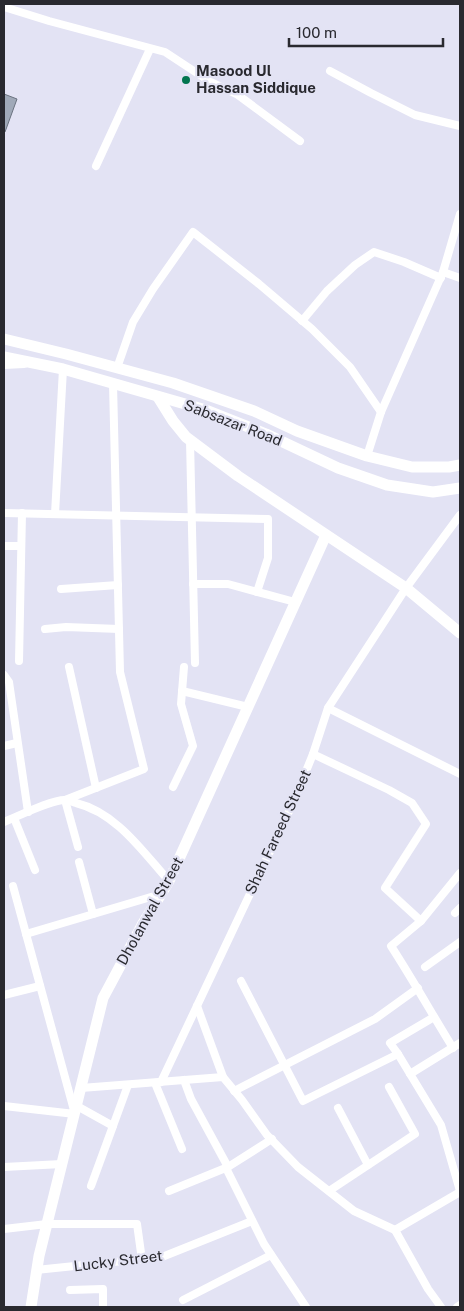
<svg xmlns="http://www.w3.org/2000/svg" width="464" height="1311" viewBox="0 0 464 1311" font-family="'Public Sans',sans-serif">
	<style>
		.building { fill: #a0a9b8; stroke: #6b7380 }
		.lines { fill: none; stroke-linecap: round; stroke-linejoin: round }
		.street { stroke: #fff; stroke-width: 8 }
		.secondary { stroke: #fff; stroke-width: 11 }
		.primary { stroke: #fff; stroke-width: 12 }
		.poi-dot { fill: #02754f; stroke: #e3e3f4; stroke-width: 2 }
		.labels { text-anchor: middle; stroke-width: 4.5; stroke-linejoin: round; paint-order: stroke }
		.poi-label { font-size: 15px; font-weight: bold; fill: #29292f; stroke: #e3e3f4; text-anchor: start }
		.street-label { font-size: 15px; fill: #29292f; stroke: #e3e3f4 }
	</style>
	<rect width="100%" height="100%" fill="#e3e3f4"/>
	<polygon class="building" points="4,94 17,99 5,132 4,131"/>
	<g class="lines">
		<g class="street">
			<polyline points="4,7 49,21 165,52 209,81 238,95 300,141"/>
			<polyline points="330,71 371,93 415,115 460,126"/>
			<polyline points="96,166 150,49"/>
			<polyline points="443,272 460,214"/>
			<polyline points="302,321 327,291 355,265 374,252 404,262 441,278"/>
			<polyline points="117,368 133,322 153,289 193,232 259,284 312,329 350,367 381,412"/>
			<polyline points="190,440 195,663"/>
			<polyline points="367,456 381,412 443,272 460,278"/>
			<polyline points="4,513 268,519 268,558 257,592"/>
			<polyline points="55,514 63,369"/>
			<polyline points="4,546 21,546"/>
			<polyline points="193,584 228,584 295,602"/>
			<polyline points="61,589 118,585"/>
			<polyline points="45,629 66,627 119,629"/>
			<polyline points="19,661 22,513"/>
			<polyline points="69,667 96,788"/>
			<polyline points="4,675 9,682 28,812"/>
			<polyline points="182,691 248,707"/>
			<polyline points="328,708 460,774"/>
			<polyline points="4,746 17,743"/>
			<polyline points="313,754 389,790 412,803 426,824 385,888 421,921"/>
			<polyline points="173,787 193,746 181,704 184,667"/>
			<polyline points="14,818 35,870"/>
			<path d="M 4,822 C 19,816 50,800 65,800 C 69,800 73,802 76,803 C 117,813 143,852 169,881"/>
			<polyline points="78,847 65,800 144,769 120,672 113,384"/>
			<polyline points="79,862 93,914"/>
			<polyline points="455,913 460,908"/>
			<polyline points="26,934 161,894"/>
			<polyline points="425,967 460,942"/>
			<polyline points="241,981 303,1101 398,1054"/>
			<polyline points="4,995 40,986"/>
			<polyline points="197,1006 223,1077"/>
			<polyline points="434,1017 390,1043 398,1054 441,1125 460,1191"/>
			<path d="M 453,1048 C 432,1014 413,980 391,946 L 421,921 L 460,873"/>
			<polyline points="410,1074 460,1043"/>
			<polyline points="184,1080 191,1099 228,1167"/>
			<polyline points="161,1082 293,803 313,754 328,708 406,588 460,515"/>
			<polyline points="155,1083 182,1149"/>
			<polyline points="81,1088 223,1077 242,1100 267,1135 298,1167 354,1211 395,1230 428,1289 441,1307"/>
			<polyline points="234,1091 375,1019 418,988"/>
			<polyline points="4,1106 75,1114 13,886"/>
			<polyline points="77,1106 113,1126 91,1186"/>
			<polyline points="338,1108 368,1165"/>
			<polyline points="113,1126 128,1085"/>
			<polyline points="4,1167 62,1164"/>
			<polyline points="226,1168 264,1244 306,1307"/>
			<polyline points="169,1191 228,1167 272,1139"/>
			<polyline points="329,1191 415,1134 389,1087"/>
			<polyline points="4,1229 47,1224 137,1224 142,1260"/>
			<polyline points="395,1230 460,1192"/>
			<polyline points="36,1270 162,1257 252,1221"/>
			<polyline points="70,1290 103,1289 103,1307"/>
			<polyline points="183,1300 271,1255"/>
			<polyline points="457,1307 460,1305"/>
		</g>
		<g class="secondary">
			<polyline points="4,339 66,354 173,383 254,411 297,431 367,456 412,467 449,467 460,465"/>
			<polyline points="4,357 63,369 206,410 266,434 338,468 387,485 433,492 460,488"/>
			<polyline points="158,397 173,421 186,437 238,476 406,588 460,633"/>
			<polyline points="31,1307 39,1256 103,998 142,925 169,881 326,535"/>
		</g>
		<polyline class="primary" points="4,363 24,362"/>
	</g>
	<circle class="poi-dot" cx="186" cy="80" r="5"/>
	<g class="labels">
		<g class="poi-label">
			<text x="196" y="76">Masood Ul<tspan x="196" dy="17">Hassan Siddique</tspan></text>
		</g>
		<g class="street-label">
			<text transform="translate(233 423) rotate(21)" y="5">Sabsazar Road</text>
			<text transform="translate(278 832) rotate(-65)" y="5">Shah Fareed Street</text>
			<text transform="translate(150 911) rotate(-61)" y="5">Dholanwal Street</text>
			<text transform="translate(118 1261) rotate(-7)" y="5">Lucky Street</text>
		</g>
	</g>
	<rect width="464" height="1311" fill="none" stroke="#29292f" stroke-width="10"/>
	<path d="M289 38v8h154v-8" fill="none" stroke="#29292f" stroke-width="2.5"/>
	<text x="296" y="38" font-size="15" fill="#29292f" stroke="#e3e3f4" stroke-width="4" paint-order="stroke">100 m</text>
</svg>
